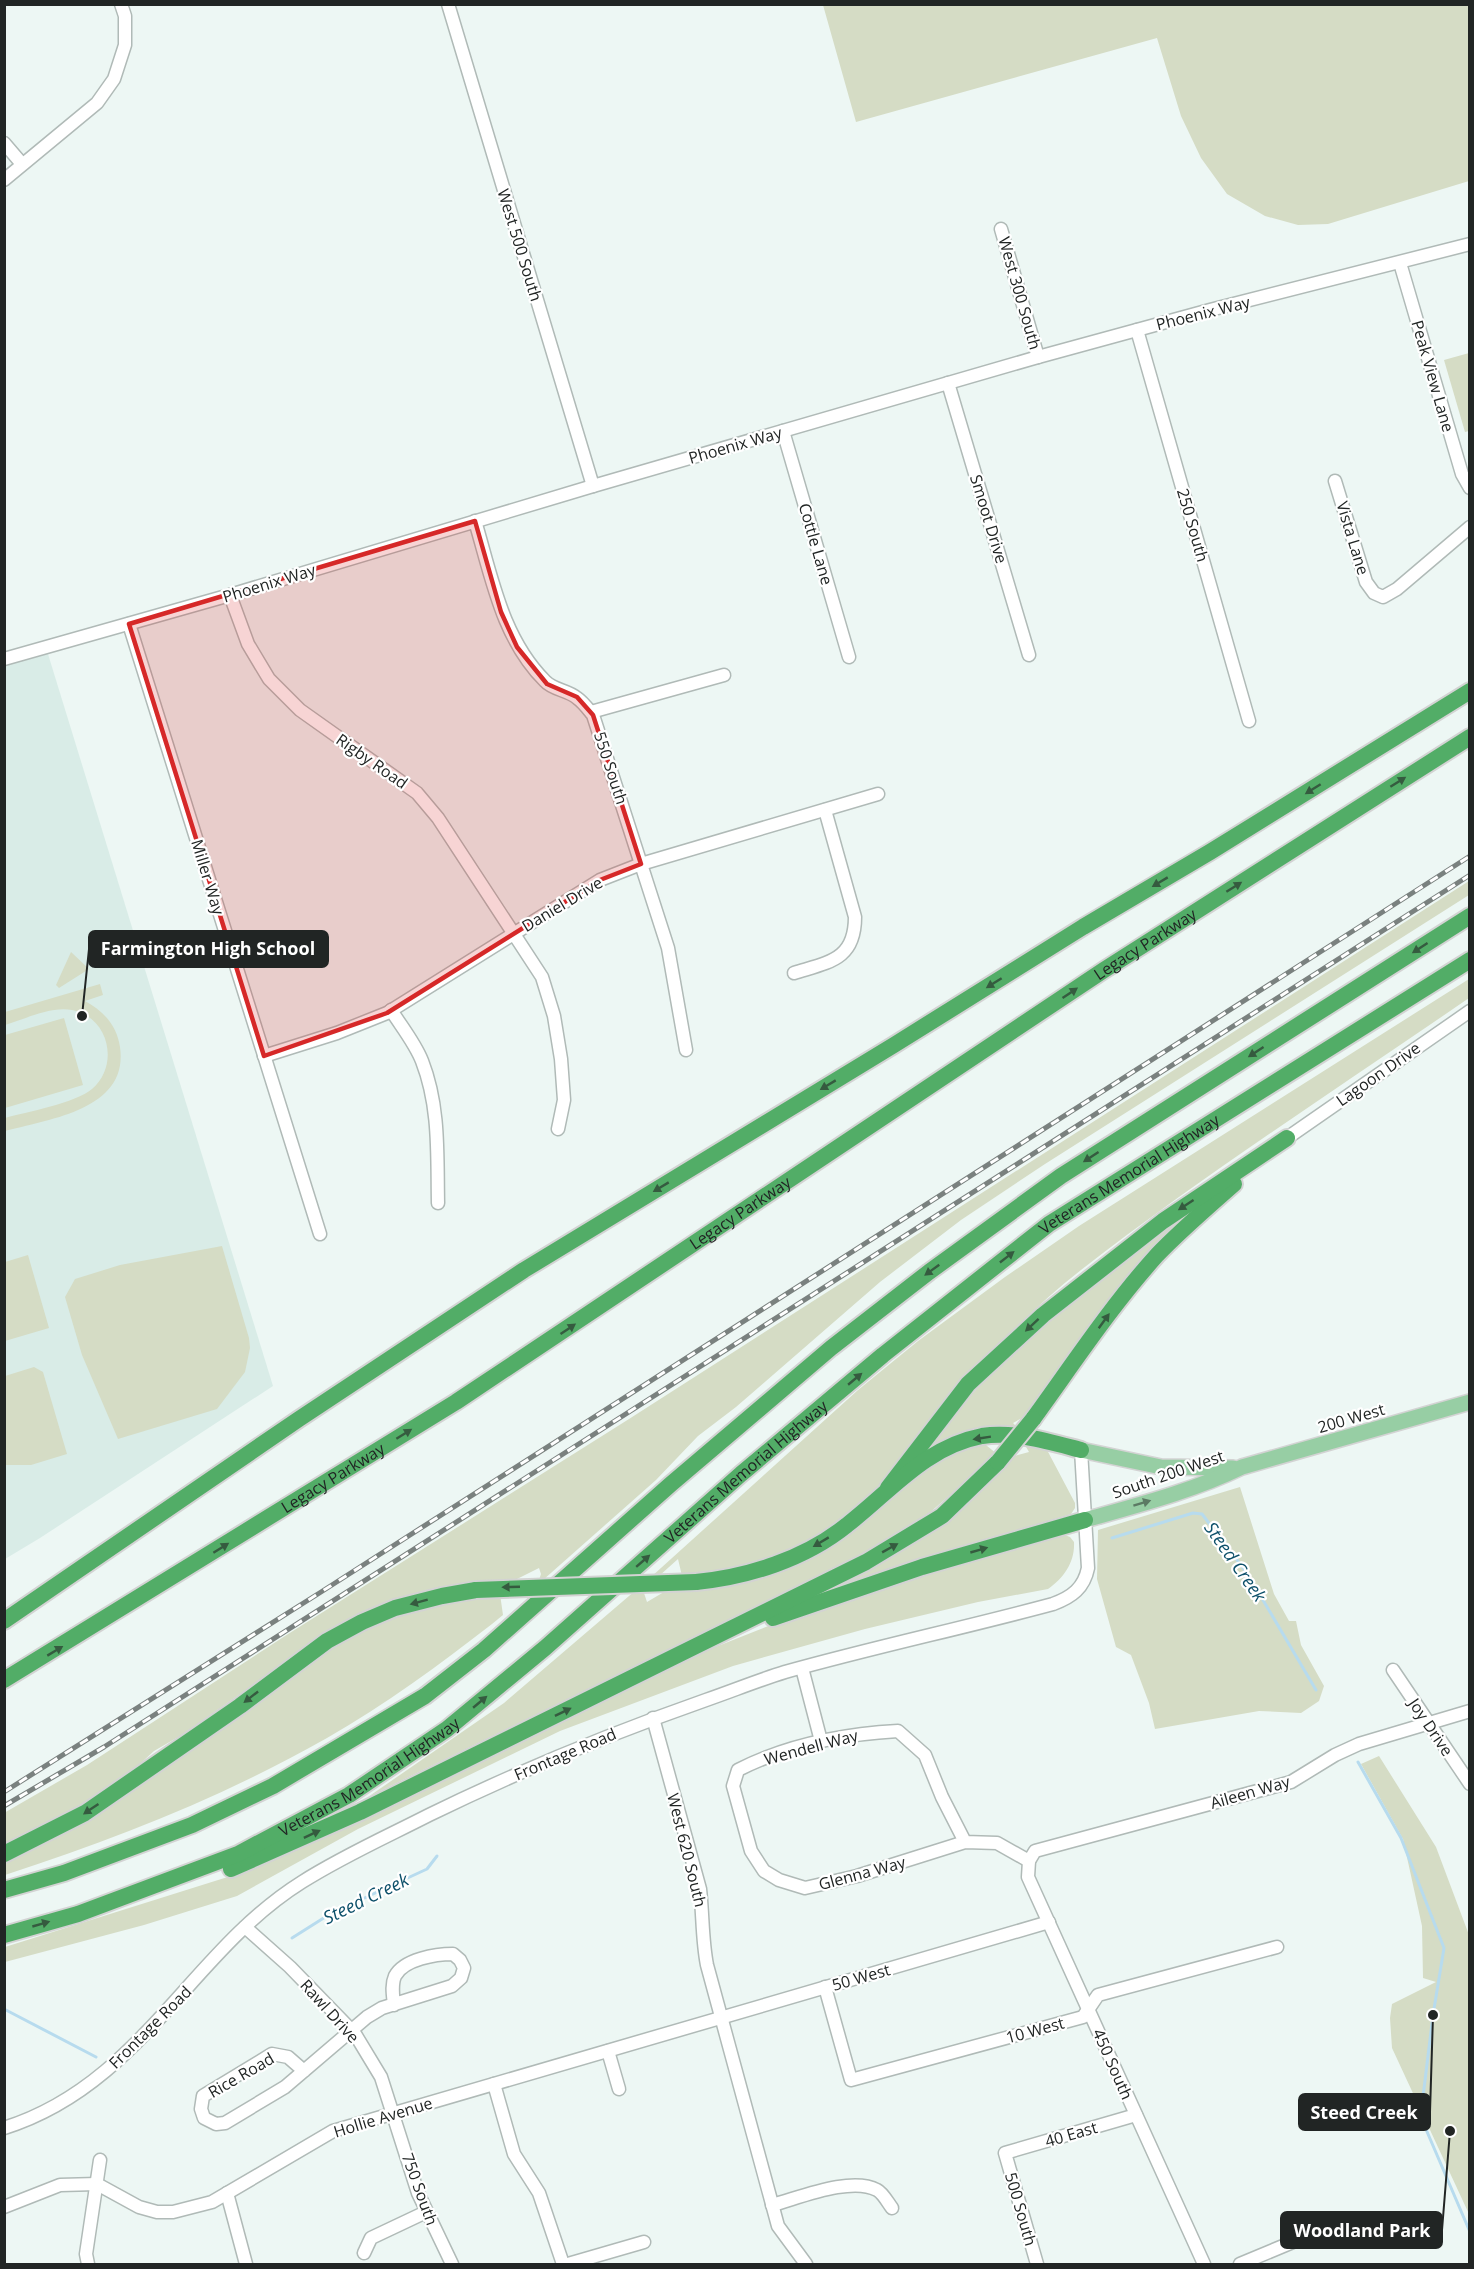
<svg xmlns="http://www.w3.org/2000/svg" width="1474" height="2269" viewBox="0 0 1474 2269" font-family="'Open Sans',sans-serif">
	<style>
		.built { fill: #d9ece7 }
		.green { fill: #d5dcc5 }
		.lines { fill: none; stroke-linecap: round; stroke-linejoin: round }
		.stream { stroke: #b7dbee; stroke-width: 3 }
		.minor-casing { stroke: #b0bab7; stroke-width: 15 }
		.major-casing { stroke: #d3d3d3; stroke-width: 18 }
		.highway-casing { stroke: #d3d3d3; stroke-width: 20 }
		.minor { stroke: #fff; stroke-width: 12 }
		.major { stroke: #97cea4; stroke-width: 15 }
		.highway { stroke: #52ad67; stroke-width: 16 }
		.rail-casing { stroke: #7a817f; stroke-width: 5 }
		.rail { stroke: #fff; stroke-width: 3; stroke-dasharray: 9; stroke-linecap: butt }
		.highway-bridge-casing { stroke: #d3d3d3; stroke-width: 20; stroke-linecap: butt }
		.highway-bridge { stroke: #52ad67; stroke-width: 16 }
		.oneway { fill: #355b3f }
		.oneway2 { fill: #5c7a64 }
		.marked { fill: #d62828; fill-opacity: 0.2; stroke: #d62828; stroke-width: 4.5; stroke-linejoin: round }
		.labels { text-anchor: middle; stroke-width: 4.5; stroke-linejoin: round; paint-order: stroke }
		.street-label { font-size: 16px; fill: #212524; stroke: #fff }
		.water-label { font-size: 18px; font-style: italic; fill: #0d506a; stroke: #fff }
		.leader { fill: none; stroke: #212524; stroke-width: 2 }
		.callout-dot { fill: #212524; stroke: #fff; stroke-width: 2 }
		.callout { fill: #212524; stroke: #212524; stroke-width: 2 }
		.callout-label { font-size: 18px; text-anchor: middle; font-weight: bold; fill: #fff }
	</style>
	<rect width="100%" height="100%" fill="#edf7f4"/>
	<polygon class="built" points="48,654 273,1386 40,1538 5,1559 4,666"/>
	<g class="green">
		<polygon points="823,5 1469,5 1469,181 1328,224 1298,225 1265,216 1227,194 1201,158 1181,116 1157,38 856,122"/>
		<polygon points="1469,353 1469,431 1465,432 1444,360"/>
		<polygon points="1469,881 1469,895 1045,1164 961,1220 880,1282 736,1407 698,1436 656,1480 543,1580 539,1580 541,1574 539,1568 513,1581 324,1635 180,1736 154,1751 129,1774 48,1826 5,1850 4,1813 87,1765 285,1636 629,1419"/>
		<polygon points="71,952 89,969 59,988 56,985"/>
		<path d="M 1469,979 L 1469,998 C 1340,1087 1206,1173 1081,1270 C 1045,1298 1011,1331 981,1366 C 931,1424 888,1490 823,1532 C 781,1559 731,1570 682,1576 L 678,1559 L 659,1576 L 651,1577 L 858,1390 L 918,1341 L 1005,1277 L 1079,1226 Z"/>
		<path d="M 100,984 L 103,995 L 85,1001 C 104,1011 117,1026 120,1047 C 129,1110 48,1119 5,1131 L 5,1118 C 26,1112 76,1103 92,1089 C 120,1065 109,1017 72,1010 C 51,1006 25,1019 5,1025 L 5,1012 Z"/>
		<polygon points="64,1018 83,1085 5,1108 5,1035"/>
		<path d="M 1219,1186 L 1029,1414 L 1013,1423 L 1018,1428 C 980,1425 957,1431 925,1452 L 983,1381 L 1046,1316 Z"/>
		<polygon points="222,1246 249,1338 250,1348 245,1372 217,1409 118,1439 82,1355 65,1297 75,1279 120,1265"/>
		<polygon points="28,1255 49,1328 5,1341 5,1262"/>
		<polygon points="34,1367 43,1372 67,1454 31,1465 5,1465 5,1376"/>
		<polygon points="981,1441 997,1454 927,1515 875,1548 368,1797 504,1703 636,1590 643,1590 647,1602 669,1589 846,1536 917,1476 942,1458"/>
		<polygon points="1025,1445 1046,1448 1075,1503 1075,1508 1071,1514 959,1548 802,1601 949,1518 989,1484 1011,1457 1029,1452"/>
		<polygon points="1240,1487 1274,1594 1289,1621 1296,1621 1301,1645 1324,1686 1319,1701 1301,1713 1259,1711 1155,1729 1149,1703 1131,1655 1116,1647 1097,1579 1098,1530"/>
		<path d="M 1062,1534 L 1070,1537 L 1074,1542 C 1075,1562 1064,1578 1048,1589 L 978,1602 L 865,1629 L 733,1666 L 560,1731 L 358,1829 L 237,1896 L 144,1925 L 5,1962 L 5,1947 L 234,1875 L 680,1661 L 806,1611 L 877,1586 Z"/>
		<path d="M 500,1594 L 503,1615 L 492,1624 C 439,1665 385,1705 327,1738 C 225,1796 116,1839 5,1875 L 5,1863 L 65,1831 L 313,1655 L 361,1628 L 431,1604 Z"/>
		<polygon points="1379,1756 1436,1847 1469,1935 1469,2214 1392,2048 1390,2018 1392,2004 1436,1982 1423,1978 1422,1926 1403,1839 1361,1764"/>
	</g>
	<g class="lines">
		<g class="stream">
			<polyline points="1112,1538 1193,1513 1202,1514 1247,1573 1316,1690"/>
			<polyline points="1358,1762 1401,1838 1444,1948 1433,2015 1422,2105 1422,2120 1470,2232"/>
			<polyline points="292,1938 330,1914 427,1869 437,1856"/>
			<polyline points="4,2009 96,2057"/>
		</g>
		<g class="minor-casing">
			<g id="minor">
				<polyline points="448,4 593,486"/>
				<polyline points="4,143 22,164"/>
				<polyline points="4,180 97,103 114,79 125,45 125,16 121,4"/>
				<polyline points="1001,229 1038,357"/>
				<polyline points="1400,263 1462,474 1470,488"/>
				<polyline points="1137,330 1249,721"/>
				<polyline points="948,383 1029,655"/>
				<polyline points="783,431 849,657"/>
				<polyline points="1335,481 1366,582 1374,593 1383,597 1397,589 1470,527"/>
				<path d="M 475,521 C 492,578 502,638 545,681 C 553,690 568,690 577,698 C 583,702 588,709 593,715 L 668,948 L 686,1050"/>
				<polyline points="230,595 248,644 269,679 300,710 417,793 438,818 542,977 554,1016 561,1059 564,1100 558,1129"/>
				<polyline points="129,624 320,1234"/>
				<polyline points="4,659 230,595 593,486 1038,357 1210,310 1470,244"/>
				<polyline points="591,712 724,675"/>
				<path d="M 794,973 C 829,962 855,960 855,917 L 825,810"/>
				<path d="M 391,1010 C 401,1026 415,1043 422,1061 C 440,1107 437,1155 438,1203"/>
				<polyline points="264,1056 337,1033 387,1013 600,880 641,864 878,794"/>
				<polyline points="1287,1138 1470,1011"/>
				<polyline points="802,1668 821,1741"/>
				<polyline points="1393,1670 1470,1784"/>
				<path d="M 653,1718 L 700,1889 C 703,1915 702,1940 707,1965 L 778,2226 L 806,2264"/>
				<path d="M 965,1842 L 942,1797 L 925,1755 L 898,1731 C 844,1734 787,1745 738,1770 L 733,1786 L 751,1851 L 764,1871 L 779,1880 L 805,1888 L 857,1876 L 965,1842 L 997,1843 L 1029,1861"/>
				<polyline points="245,1927 290,1967 355,2034 381,2077 418,2193 452,2264"/>
				<polyline points="825,1987 851,2080 1083,2017 1098,1995 1277,1947"/>
				<polyline points="608,2051 619,2089"/>
				<path d="M 304,2071 L 288,2057 L 272,2054 L 203,2096 L 201,2109 L 204,2118 L 216,2124 L 225,2123 L 285,2087 L 367,2017 L 382,2008 L 452,1986 L 461,1978 L 464,1968 L 460,1960 L 453,1954 C 436,1954 404,1959 395,1976 C 391,1985 393,1995 394,2005"/>
				<polyline points="494,2084 514,2154 539,2193 563,2264"/>
				<path d="M 4,2128 C 141,2085 190,1952 302,1882 C 343,1856 386,1837 429,1815 C 519,1771 612,1733 706,1700 C 732,1691 759,1680 785,1672 C 874,1647 964,1628 1053,1604 C 1072,1597 1084,1588 1088,1568 L 1081,1450"/>
				<polyline points="227,2193 246,2264"/>
				<path d="M 772,2205 C 799,2198 851,2176 877,2190 C 883,2193 888,2203 892,2208"/>
				<polyline points="4,2207 60,2185 97,2184 139,2207 157,2212 173,2212 212,2202 333,2131 1049,1922"/>
				<polyline points="364,2253 371,2238 426,2212"/>
				<polyline points="88,2264 86,2254 100,2160"/>
				<polyline points="568,2264 644,2242"/>
				<polyline points="1037,2264 1005,2153 1136,2115"/>
				<polyline points="1204,2264 1028,1877 1029,1861 1035,1851 1291,1782 1335,1755 1359,1744 1470,1711"/>
				<polyline points="1240,2264 1300,2239"/>
			</g>
		</g>
		<g class="major-casing">
			<g id="major">
				<polyline points="1081,1450 1161,1467 1233,1468"/>
				<path d="M 1085,1520 C 1138,1505 1193,1491 1242,1467 L 1470,1402"/>
			</g>
		</g>
		<g class="highway-casing">
			<g id="highway">
				<path d="M 1033,1419 C 1073,1364 1111,1306 1157,1255 C 1181,1230 1208,1207 1234,1184"/>
				<polyline points="888,1488 968,1384 1043,1315 1163,1221 1287,1138"/>
				<path d="M 696,1582 C 748,1577 805,1559 847,1525 C 891,1491 925,1447 982,1436 C 1015,1431 1050,1442 1081,1450"/>
				<polyline points="773,1618 922,1567 1085,1520"/>
				<polyline points="4,1621 299,1419 524,1270 894,1045 1083,927 1210,852 1470,691"/>
				<path id="s1" d="M 4,1680 L 456,1402 L 1104,970 L 1470,737"/>
				<polyline points="4,1854 85,1813 240,1706 327,1641 362,1622 395,1608 442,1596 476,1590"/>
				<polyline points="231,1869 360,1812 866,1562 942,1516 998,1462"/>
				<polyline points="4,1890 64,1873 192,1825 273,1786 425,1696 484,1650 671,1484 831,1348 929,1272 1061,1176 1470,916"/>
				<path id="s2" d="M 4,1935 L 78,1914 L 238,1854 L 349,1795 L 447,1729 L 545,1648 L 741,1474 L 883,1355 L 1049,1224 L 1470,960"/>
			</g>
		</g>
		<use href="#minor" class="minor"/>
		<use href="#major" class="major"/>
		<use href="#highway" class="highway"/>
		<g class="rail-casing">
			<g id="rail">
				<polyline points="4,1792 321,1592 1470,856"/>
				<polyline points="4,1806 104,1747 1470,875"/>
			</g>
		</g>
		<use href="#rail" class="rail"/>
		<g class="highway-bridge-casing">
			<g id="highway-bridge">
				<polyline points="998,1462 1033,1419"/>
				<polyline points="476,1590 696,1582"/>
			</g>
		</g>
		<use href="#highway-bridge" class="highway-bridge"/>
	</g>
	<defs><path id="oneway-solid" d="M-6-.8H1V-3.2L6.5 0L1 3.2V.8H-6Z" transform="scale(1.5)"/></defs>
	<g class="oneway">
		<use href="#oneway-solid" transform="translate(1398 782) rotate(-32)"/>
		<use href="#oneway-solid" transform="translate(1313 789) rotate(148)"/>
		<use href="#oneway-solid" transform="translate(1160 882) rotate(149)"/>
		<use href="#oneway-solid" transform="translate(1234 887) rotate(-32)"/>
		<use href="#oneway-solid" transform="translate(1420 948) rotate(147)"/>
		<use href="#oneway-solid" transform="translate(994 983) rotate(148)"/>
		<use href="#oneway-solid" transform="translate(1070 993) rotate(-34)"/>
		<use href="#oneway-solid" transform="translate(1256 1052) rotate(147)"/>
		<use href="#oneway-solid" transform="translate(828 1085) rotate(149)"/>
		<use href="#oneway-solid" transform="translate(1091 1157) rotate(147)"/>
		<use href="#oneway-solid" transform="translate(661 1187) rotate(149)"/>
		<use href="#oneway-solid" transform="translate(1186 1205) rotate(147)"/>
		<use href="#oneway-solid" transform="translate(1007 1257) rotate(-38)"/>
		<use href="#oneway-solid" transform="translate(932 1270) rotate(144)"/>
		<use href="#oneway-solid" transform="translate(1104 1321) rotate(-54)"/>
		<use href="#oneway-solid" transform="translate(1032 1325) rotate(137)"/>
		<use href="#oneway-solid" transform="translate(568 1329) rotate(-34)"/>
		<use href="#oneway-solid" transform="translate(855 1379) rotate(-40)"/>
		<use href="#oneway-solid" transform="translate(404 1434) rotate(-32)"/>
		<use href="#oneway-solid" transform="translate(982 1438) rotate(171)"/>
		<use href="#oneway-solid" transform="translate(821 1542) rotate(149)"/>
		<use href="#oneway-solid" transform="translate(221 1548) rotate(-32)"/>
		<use href="#oneway-solid" transform="translate(890 1548) rotate(-29)"/>
		<use href="#oneway-solid" transform="translate(979 1550) rotate(-16)"/>
		<use href="#oneway-solid" transform="translate(643 1561) rotate(-41)"/>
		<use href="#oneway-solid" transform="translate(511 1587) rotate(178)"/>
		<use href="#oneway-solid" transform="translate(419 1602) rotate(165)"/>
		<use href="#oneway-solid" transform="translate(55 1651) rotate(-31)"/>
		<use href="#oneway-solid" transform="translate(251 1697) rotate(142)"/>
		<use href="#oneway-solid" transform="translate(480 1702) rotate(-40)"/>
		<use href="#oneway-solid" transform="translate(563 1712) rotate(-26)"/>
		<use href="#oneway-solid" transform="translate(91 1809) rotate(146)"/>
		<use href="#oneway-solid" transform="translate(312 1834) rotate(-25)"/>
		<use href="#oneway-solid" transform="translate(41 1924) rotate(-16)"/>
	</g>
	<use class="oneway2" href="#oneway-solid" transform="translate(1142 1503) rotate(-17)"/>
	<path class="marked" d="M 475,521 L 501,612 L 517,647 L 547,684 L 577,697 L 593,715 L 641,864 L 600,880 L 387,1013 L 264,1056 L 129,624 Z"/>
	<g class="labels">
		<g class="street-label">
			<text transform="translate(520 245) rotate(73)" y="6">West 500 South</text>
			<text transform="translate(1020 293) rotate(74)" y="6">West 300 South</text>
			<text transform="translate(1203 313) rotate(-14)" y="6">Phoenix Way</text>
			<text transform="translate(1433 376) rotate(74)" y="6">Peak View Lane</text>
			<text transform="translate(735 445) rotate(-16)" y="6">Phoenix Way</text>
			<text transform="translate(989 519) rotate(73)" y="6">Smoot Drive</text>
			<text transform="translate(1193 525) rotate(74)" y="6">250 South</text>
			<text transform="translate(1353 538) rotate(73)" y="6">Vista Lane</text>
			<text transform="translate(816 544) rotate(74)" y="6">Cottle Lane</text>
			<text transform="translate(269 583) rotate(-17)" y="6">Phoenix Way</text>
			<text transform="translate(372 761) rotate(35)" y="6">Rigby Road</text>
			<text transform="translate(611 768) rotate(72)" y="6">550 South</text>
			<text transform="translate(208 877) rotate(73)" y="6">Miller Way</text>
			<text transform="translate(562 904) rotate(-31)" y="6">Daniel Drive</text>
			<text dy="6" stroke="none"><textPath href="#s1" startOffset="1358">Legacy Parkway</textPath></text>
			<text transform="translate(1378 1074) rotate(-35)" y="6">Lagoon Drive</text>
			<text dy="6" stroke="none"><textPath href="#s2" startOffset="1372">Veterans Memorial Highway</textPath></text>
			<text dy="6" stroke="none"><textPath href="#s1" startOffset="872">Legacy Parkway</textPath></text>
			<text transform="translate(1351 1418) rotate(-16)" y="6">200 West</text>
			<text dy="6" stroke="none"><textPath href="#s2" startOffset="886">Veterans Memorial Highway</textPath></text>
			<text transform="translate(1168 1474) rotate(-19)" y="6">South 200 West</text>
			<text dy="6" stroke="none"><textPath href="#s1" startOffset="386">Legacy Parkway</textPath></text>
			<text transform="translate(1431 1727) rotate(56)" y="6">Joy Drive</text>
			<text transform="translate(811 1747) rotate(-15)" y="6">Wendell Way</text>
			<text transform="translate(565 1754) rotate(-23)" y="6">Frontage Road</text>
			<text dy="6" stroke="none"><textPath href="#s2" startOffset="400">Veterans Memorial Highway</textPath></text>
			<text transform="translate(1250 1792) rotate(-16)" y="6">Aileen Way</text>
			<text transform="translate(687 1850) rotate(76)" y="6">West 620 South</text>
			<text transform="translate(862 1873) rotate(-15)" y="6">Glenna Way</text>
			<text transform="translate(861 1977) rotate(-16)" y="6">50 West</text>
			<text transform="translate(330 2011) rotate(48)" y="6">Rawl Drive</text>
			<text transform="translate(150 2027) rotate(-45)" y="6">Frontage Road</text>
			<text transform="translate(1035 2030) rotate(-15)" y="6">10 West</text>
			<text transform="translate(1113 2064) rotate(66)" y="6">450 South</text>
			<text transform="translate(241 2075) rotate(-30)" y="6">Rice Road</text>
			<text transform="translate(383 2117) rotate(-17)" y="6">Hollie Avenue</text>
			<text transform="translate(1071 2134) rotate(-16)" y="6">40 East</text>
			<text transform="translate(420 2189) rotate(70)" y="6">750 South</text>
			<text transform="translate(1021 2209) rotate(74)" y="6">500 South</text>
		</g>
		<g class="water-label">
			<text transform="translate(1235 1562) rotate(55)" y="6">Steed Creek</text>
			<text transform="translate(366 1899) rotate(-26)" y="6">Steed Creek</text>
		</g>
	</g>
	<path class="leader" d="M82 1016L89 949M1433 2015L1430 2112M1450 2131L1442 2230"/>
	<g class="callout-dot">
		<circle cx="82" cy="1016" r="6"/>
		<circle cx="1433" cy="2015" r="6"/>
		<circle cx="1450" cy="2131" r="6"/>
	</g>
	<g class="callout">
		<rect x="89" y="931" width="239" height="36" rx="6"/>
		<rect x="1299" y="2094" width="131" height="36" rx="6"/>
		<rect x="1281" y="2212" width="161" height="36" rx="6"/>
	</g>
	<g class="callout-label">
		<text x="208" y="955">Farmington High School</text>
		<text x="1364" y="2119">Steed Creek</text>
		<text x="1362" y="2237">Woodland Park</text>
	</g>
	<rect width="1474" height="2269" fill="none" stroke="#212524" stroke-width="12"/>
</svg>
